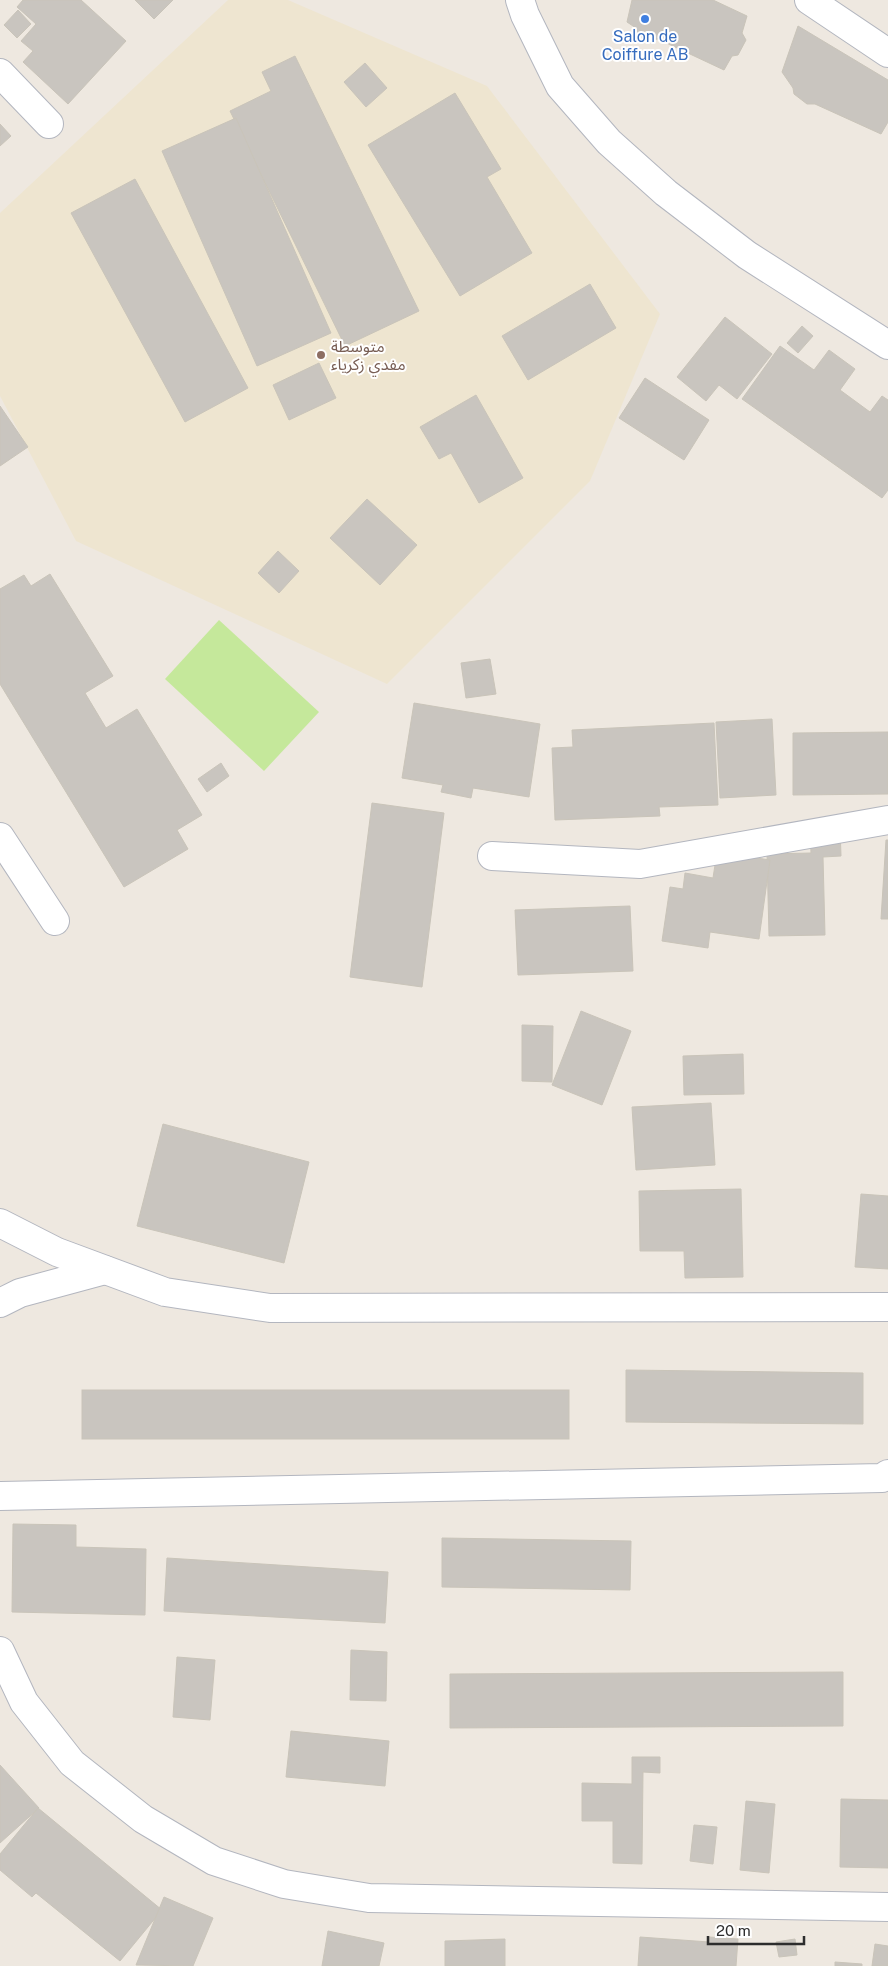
<svg xmlns="http://www.w3.org/2000/svg" width="888" height="1966" viewBox="0 0 888 1966" font-family="'Public Sans','Noto Sans Arabic',sans-serif">
	<style>
		.education { fill: #eee5d0 }
		.pitch { fill: #c5e89b }
		.building { fill: #c9c5bf; stroke: #c9c4b9 }
		.lines { fill: none; stroke-linecap: round; stroke-linejoin: round }
		.street-casing { stroke: #b3b6bf; stroke-width: 30 }
		.secondary-casing { stroke: #b3b6bf; stroke-width: 30 }
		.street { stroke: #fff; stroke-width: 28 }
		.secondary { stroke: #fff; stroke-width: 28 }
		.shop-dot { fill: #3f7fe0; stroke: #fff; stroke-width: 2 }
		.education-dot { fill: #8d6e63; stroke: #fff; stroke-width: 2 }
		.labels { text-anchor: middle; stroke-width: 4; stroke-linejoin: round; paint-order: stroke }
		.shop-label { font-size: 16px; fill: #366cbe; stroke: #fff }
		.education-label { font-size: 16px; fill: #785e54; stroke: #fff; text-anchor: start }
	</style>
	<rect width="100%" height="100%" fill="#eee8e0"/>
	<polygon class="education" points="228,0 288,0 487,86 660,314 590,481 387,684 76,541 0,396 0,213"/>
	<polygon class="pitch" points="219,620 319,712 264,771 165,679"/>
	<g class="building">
		<polygon points="23,0 81,0 126,41 68,104 23,62 33,51 21,41 36,24 17,7"/>
		<polygon points="135,0 173,0 154,19"/>
		<polygon points="632,0 713,0 747,16 742,33 746,40 738,55 732,56 724,70 658,39 651,40 636,35 636,28 627,22"/>
		<polygon points="18,10 31,24 17,38 4,25"/>
		<polygon points="798,26 888,80 888,122 881,134 815,104 807,104 794,94 793,88 782,72"/>
		<polygon points="295,56 419,311 345,346 230,111 271,91 262,72"/>
		<polygon points="365,63 387,88 366,107 344,82"/>
		<polygon points="455,93 501,169 487,177 532,253 460,296 368,145"/>
		<polygon points="236,118 331,333 257,366 162,151"/>
		<polygon points="0,124 11,136 0,146"/>
		<polygon points="135,179 248,388 185,422 71,213"/>
		<polygon points="590,284 616,328 528,380 502,336"/>
		<polygon points="725,317 772,354 737,399 719,385 706,401 677,377"/>
		<polygon points="802,326 813,336 798,353 787,343"/>
		<polygon points="780,346 814,370 829,350 855,369 840,390 870,412 882,396 888,400 888,490 882,498 742,399"/>
		<polygon points="319,363 336,398 289,420 273,385"/>
		<polygon points="645,378 709,420 684,460 619,418"/>
		<polygon points="476,395 523,478 479,503 451,453 439,459 420,427"/>
		<polygon points="0,406 28,447 0,466"/>
		<polygon points="367,499 417,545 380,585 330,538"/>
		<polygon points="278,551 299,571 279,593 258,573"/>
		<polygon points="50,574 113,676 85,693 106,728 137,709 202,815 177,830 188,849 124,887 0,684 0,589 24,575 31,586"/>
		<polygon points="490,659 496,694 466,698 461,663"/>
		<polygon points="414,703 540,724 529,797 473,788 471,798 441,792 443,785 402,778"/>
		<polygon points="772,719 776,795 720,798 716,722"/>
		<polygon points="714,723 718,805 659,807 660,816 555,820 552,748 573,747 572,730"/>
		<polygon points="888,732 888,794 793,795 793,733"/>
		<polygon points="221,763 229,776 207,792 198,779"/>
		<polygon points="372,803 444,813 422,987 350,977"/>
		<polygon points="840,828 841,856 823,857 825,935 769,936 767,854 811,853 810,829"/>
		<polygon points="886,840 888,840 888,919 881,919"/>
		<polygon points="717,852 770,860 759,939 710,932 708,948 662,941 670,887 683,889 685,873 713,878"/>
		<polygon points="630,906 633,971 518,975 515,910"/>
		<polygon points="581,1011 631,1031 602,1105 552,1085"/>
		<polygon points="522,1025 553,1026 552,1082 522,1081"/>
		<polygon points="743,1054 744,1094 684,1095 683,1056"/>
		<polygon points="711,1103 715,1165 636,1170 632,1107"/>
		<polygon points="163,1124 309,1162 284,1263 137,1226"/>
		<polygon points="741,1189 743,1277 685,1278 684,1251 640,1251 639,1191"/>
		<polygon points="861,1194 888,1196 888,1269 855,1267"/>
		<polygon points="626,1370 863,1373 863,1424 626,1422"/>
		<rect x="82" y="1390" width="487" height="49"/>
		<polygon points="13,1524 76,1525 76,1547 146,1549 145,1615 12,1612"/>
		<polygon points="442,1538 631,1541 630,1590 442,1587"/>
		<polygon points="167,1558 388,1572 385,1623 164,1611"/>
		<polygon points="351,1650 387,1652 386,1701 350,1700"/>
		<polygon points="177,1657 215,1660 210,1720 173,1717"/>
		<polygon points="843,1672 843,1726 450,1728 450,1674"/>
		<polygon points="291,1731 389,1741 385,1786 286,1777"/>
		<polygon points="632,1757 660,1757 660,1773 643,1772 642,1864 613,1863 613,1821 582,1821 582,1783 632,1784"/>
		<polygon points="0,1765 39,1808 0,1843"/>
		<polygon points="841,1799 888,1800 888,1868 840,1867"/>
		<polygon points="746,1801 775,1804 769,1873 740,1870"/>
		<polygon points="38,1808 162,1910 120,1961 36,1893 32,1897 0,1870 0,1854"/>
		<polygon points="694,1825 717,1827 713,1864 690,1861"/>
		<polygon points="164,1897 213,1918 193,1966 136,1965"/>
		<polygon points="328,1931 384,1943 379,1966 322,1966"/>
		<polygon points="640,1937 709,1942 709,1937 738,1939 736,1966 638,1966"/>
		<polygon points="505,1939 505,1966 445,1966 445,1941"/>
		<polygon points="795,1939 797,1955 779,1957 776,1942"/>
		<polygon points="875,1944 888,1946 888,1966 872,1966"/>
		<polygon points="835,1962 862,1964 862,1966 835,1966"/>
	</g>
	<g class="lines">
		<g class="street-casing">
			<g id="street">
				<polyline points="520,0 525,15 560,86 609,142 666,193 747,255 888,345"/>
				<polyline points="809,0 888,53"/>
				<polyline points="0,73 49,124"/>
				<polyline points="0,837 55,921"/>
				<polyline points="492,856 640,864 888,820"/>
				<polyline points="0,1303 20,1293 105,1270"/>
				<polyline points="0,1496 882,1478 888,1474"/>
				<polyline points="0,1651 24,1702 72,1763 143,1819 214,1861 284,1884 369,1898 888,1907"/>
			</g>
		</g>
		<g class="secondary-casing">
			<polyline id="secondary" points="0,1223 57,1252 165,1292 270,1308 888,1307"/>
		</g>
		<use href="#street" class="street"/>
		<use href="#secondary" class="secondary"/>
	</g>
	<circle class="shop-dot" cx="645" cy="19" r="5"/>
	<circle class="education-dot" cx="321" cy="355" r="5"/>
	<g class="labels">
		<g class="shop-label">
			<text x="645" y="42">Salon de<tspan x="645" dy="18">Coiffure AB</tspan></text>
		</g>
		<g class="education-label">
			<text x="331" y="352">متوسطة<tspan x="331" dy="18">مفدي زكرياء</tspan></text>
		</g>
	</g>
	<path d="M708 1936v8h96v-8" fill="none" stroke="#2d2d2d" stroke-width="2.5"/>
	<text x="716" y="1936" font-size="15" fill="#2d2d2d" stroke="#ffffff" stroke-width="4" paint-order="stroke">20 m</text>
</svg>
